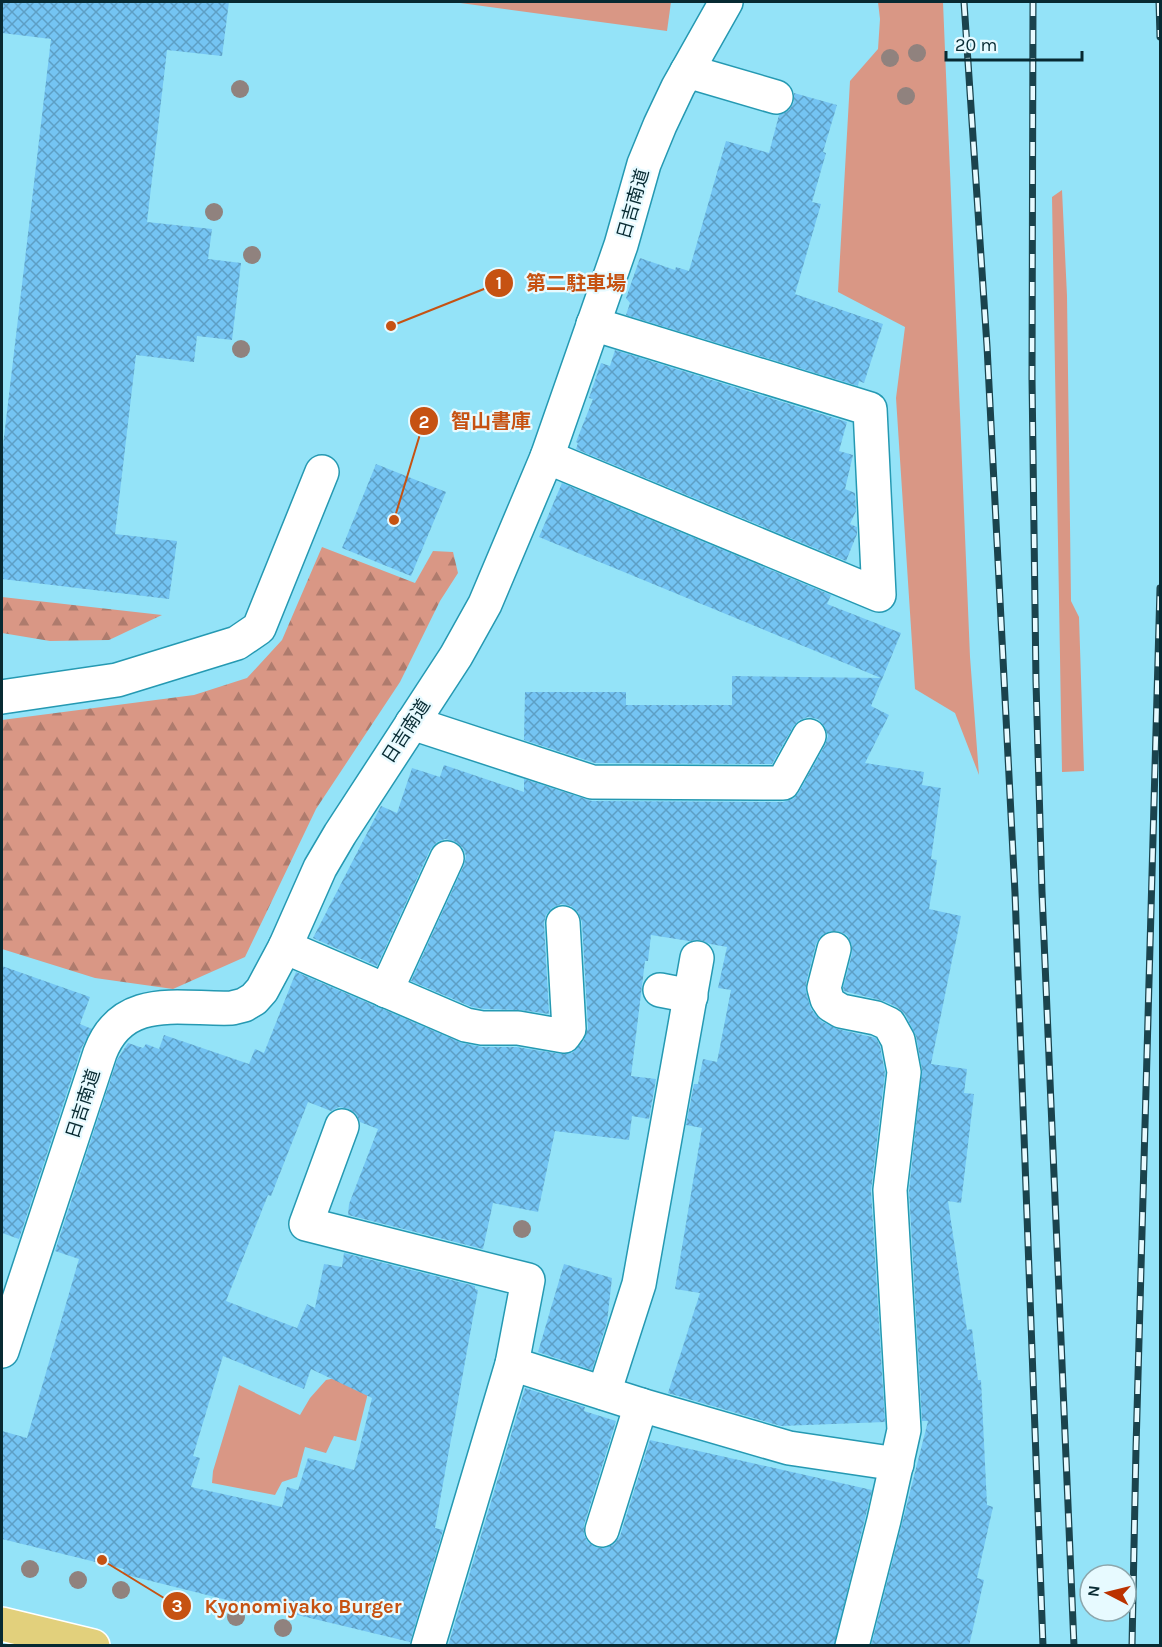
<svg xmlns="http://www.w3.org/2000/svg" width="1162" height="1647" viewBox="0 0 1162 1647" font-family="Karla,'Noto Sans JP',sans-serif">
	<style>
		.green { fill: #d99785 }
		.forest { fill: url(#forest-firs) }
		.building { fill: url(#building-cross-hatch); fill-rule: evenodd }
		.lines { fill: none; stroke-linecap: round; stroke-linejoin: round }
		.minor-casing { stroke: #2599b2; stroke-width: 36 }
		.major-casing { stroke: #fff; stroke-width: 36 }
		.minor { stroke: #fff; stroke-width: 33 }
		.major { stroke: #e2d07c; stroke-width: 33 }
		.rail-casing { stroke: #1a434d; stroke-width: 7 }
		.rail { stroke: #e7faff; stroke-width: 4.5; stroke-dasharray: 14; stroke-linecap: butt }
		.tree { fill: #90827e }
		.labels { text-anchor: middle; stroke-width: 4.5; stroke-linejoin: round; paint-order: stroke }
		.street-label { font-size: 18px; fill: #072a32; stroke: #e7faff }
		.leader { fill: none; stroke: #c65212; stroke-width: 2 }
		.callout-dot { fill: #c65212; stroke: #e7faff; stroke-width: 2 }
		.mark-label { font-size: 18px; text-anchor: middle; font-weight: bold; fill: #fff }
		.callout-label { font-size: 20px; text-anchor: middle; font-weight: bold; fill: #c65212; stroke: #e7faff; stroke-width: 4.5; stroke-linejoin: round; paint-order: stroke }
	</style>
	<defs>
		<pattern id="forest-firs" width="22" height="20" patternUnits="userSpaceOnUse" patternTransform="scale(1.5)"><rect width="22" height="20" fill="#d99785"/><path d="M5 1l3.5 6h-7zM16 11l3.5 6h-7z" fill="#ae7b6d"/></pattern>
		<pattern id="building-cross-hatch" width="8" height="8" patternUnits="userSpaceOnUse" patternTransform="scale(1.5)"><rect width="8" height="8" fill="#74c4f3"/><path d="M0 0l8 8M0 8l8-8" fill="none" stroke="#5d9fc5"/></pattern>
	</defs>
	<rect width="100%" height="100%" fill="#94e3f8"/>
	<g class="green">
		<polygon points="453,2 671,2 667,31"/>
		<polygon points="878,2 943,2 970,657 979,775 955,713 915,689 896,398 905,327 838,292 850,81 878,49 880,19"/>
		<polygon points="1062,190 1067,296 1071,601 1079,617 1084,771 1062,772 1052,197"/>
		<polygon points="350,1375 372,1377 356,1441 334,1436 326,1453 305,1447 297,1477 282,1482 275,1495 212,1483 213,1471 239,1385 300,1415 310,1398 326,1380"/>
	</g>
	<g class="forest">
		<polygon points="322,547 415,583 433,551 453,552 458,573 440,601 400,682 316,809 245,957 173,989 95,978 2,949 2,720 194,695 247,678 282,640"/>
		<polygon points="2,597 162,615 109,640 50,641 2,633"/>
	</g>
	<g class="building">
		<polygon points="2,2 229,2 222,56 167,50 147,222 212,229 208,259 241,263 232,340 197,336 194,362 136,355 115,534 177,541 169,599 2,579 2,454 51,39 2,33"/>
		<polygon points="794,93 837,105 823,152 826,153 812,202 821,204 795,294 883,324 864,383 859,381 858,386 626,315 630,303 626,298 640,258 675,270 676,267 689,271 726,141 769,153 779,115 789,110 794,102"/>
		<polygon points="615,350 847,422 839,451 853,455 845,489 855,493 856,511 850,524 857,527 857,534 846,561 576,449 578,443 576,442 593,399 589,398 601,363 610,366"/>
		<polygon points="376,464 446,492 411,576 342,548"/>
		<path d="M 562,483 L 831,595 L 827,604 L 901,633 L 871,706 L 889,715 L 865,763 L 924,772 L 922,785 L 941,788 L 931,859 L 937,860 L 929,909 L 961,916 L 931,1064 L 967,1069 L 964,1093 L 974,1094 L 961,1203 L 948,1201 L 967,1330 L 972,1329 L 978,1380 L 981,1380 L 987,1505 L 993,1507 L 977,1578 L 984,1580 L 969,1646 L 871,1646 L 928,1421 L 922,1421 L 909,1191 L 922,1069 L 916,1036 L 905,1014 L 897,1007 L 884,1001 L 844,991 L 843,988 L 852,954 L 852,945 L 847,935 L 838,931 L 830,931 L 821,936 L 816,944 L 806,983 L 806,992 L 811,1009 L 821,1021 L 837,1029 L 876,1038 L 880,1046 L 885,1073 L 871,1191 L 885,1422 L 781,1426 L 668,1393 L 700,1293 L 675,1289 L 702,1128 L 686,1125 L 694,1084 L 698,1084 L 703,1059 L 717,1062 L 731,990 L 718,988 L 727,947 L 710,944 L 700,940 L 689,941 L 651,935 L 648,961 L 645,961 L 631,1076 L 656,1079 L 649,1119 L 632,1116 L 629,1140 L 555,1131 L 538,1212 L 493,1203 L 483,1249 L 348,1215 L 349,1204 L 378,1129 L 360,1122 L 356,1114 L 349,1109 L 339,1107 L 331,1111 L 308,1102 L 271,1196 L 268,1195 L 226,1301 L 297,1328 L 307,1304 L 315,1308 L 324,1264 L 342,1267 L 344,1253 L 475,1286 L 475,1289 L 478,1290 L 435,1528 L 443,1530 L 410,1642 L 244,1602 L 243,1604 L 123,1574 L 124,1569 L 2,1539 L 2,1431 L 27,1438 L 79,1259 L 55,1251 L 117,1060 L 128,1043 L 143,1048 L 146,1044 L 159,1049 L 164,1035 L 249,1064 L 255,1049 L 264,1053 L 296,972 L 462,1043 L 482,1047 L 516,1047 L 561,1054 L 572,1053 L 584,1040 L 588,1028 L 582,922 L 578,912 L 571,906 L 561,904 L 552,908 L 546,915 L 544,923 L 549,1014 L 521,1010 L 484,1009 L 472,1007 L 411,981 L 464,865 L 466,856 L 463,848 L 454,841 L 445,839 L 437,842 L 430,850 L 377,966 L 313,938 L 381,806 L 397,813 L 412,768 L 440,777 L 444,765 L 524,792 L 524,779 L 592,801 L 783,802 L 793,799 L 799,792 L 825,745 L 828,736 L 825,727 L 818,719 L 808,717 L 799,720 L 793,727 L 772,764 L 595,763 L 524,740 L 525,692 L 626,692 L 626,705 L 732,705 L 732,676 L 881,678 L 539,537 ZM 223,1356 L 304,1389 L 311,1369 L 372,1398 L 354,1470 L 308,1458 L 298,1490 L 287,1487 L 282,1507 L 191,1487 L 200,1458 L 193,1456 Z"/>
		<polygon points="2,966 90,997 80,1024 92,1029 82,1047 19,1239 2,1233"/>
		<polygon points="564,1264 612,1278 607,1322 592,1370 538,1352"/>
		<polygon points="525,1388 585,1407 584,1411 616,1421 584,1525 584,1535 588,1542 597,1548 606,1548 614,1544 620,1536 650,1440 872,1490 834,1646 448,1646"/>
	</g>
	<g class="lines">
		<g class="minor-casing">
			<g id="minor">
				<polyline points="687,71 776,97"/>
				<polyline points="547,457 879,595 870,409 593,324"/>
				<polyline points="2,697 117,680 237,643 259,628 322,472"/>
				<polyline points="412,723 592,782 783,783 809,736"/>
				<polyline points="285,947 466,1025 482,1028 518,1028 564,1036 569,1029 563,923"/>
				<polyline points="834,949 824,988 827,999 831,1005 841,1011 876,1018 889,1024 898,1040 904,1072 890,1190 904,1430 884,1520 852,1646"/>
				<polyline points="660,990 691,996"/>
				<polyline points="386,991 447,858"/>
				<polyline points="342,1126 306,1224 528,1280 512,1364 428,1646"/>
				<path d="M 2,1351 L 100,1053 C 123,992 181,1010 232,1008 L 244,1005 L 254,999 L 262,990 L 285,947 L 320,868 L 340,834 L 456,656 L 485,604 L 547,457 L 621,245 L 644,164 L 660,125 L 678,87 L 726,2"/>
				<polyline points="512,1364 641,1405 789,1448 897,1464"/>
				<polyline points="604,1393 639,1284 697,958"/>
				<polyline points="602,1530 641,1405"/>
			</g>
		</g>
		<g class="major-casing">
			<polyline id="major" points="2,1624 93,1646"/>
		</g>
		<use href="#minor" class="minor"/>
		<use href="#major" class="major"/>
		<g class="rail-casing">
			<g id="rail">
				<polyline points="964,2 987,346 1015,893 1043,1646"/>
				<polyline points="1033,2 1032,378 1036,682 1042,892 1074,1646"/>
				<polyline points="1159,2 1160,37"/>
				<polyline points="1132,1646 1136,1448 1160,588"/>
			</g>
		</g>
		<use href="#rail" class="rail"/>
	</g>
	<g class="tree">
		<circle cx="917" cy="53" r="9"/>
		<circle cx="890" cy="58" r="9"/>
		<circle cx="240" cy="89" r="9"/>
		<circle cx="906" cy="96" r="9"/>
		<circle cx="214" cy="212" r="9"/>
		<circle cx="252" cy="255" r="9"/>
		<circle cx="241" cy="349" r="9"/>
		<circle cx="522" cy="1229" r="9"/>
		<circle cx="30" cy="1569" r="9"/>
		<circle cx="78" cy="1580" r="9"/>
		<circle cx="121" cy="1590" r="9"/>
		<circle cx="182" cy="1604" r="9"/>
		<circle cx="236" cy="1617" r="9"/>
		<circle cx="283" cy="1628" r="9"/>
	</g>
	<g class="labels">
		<g class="street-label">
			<text transform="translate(633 204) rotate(-74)" y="6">日吉南道</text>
			<text transform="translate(406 731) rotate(-57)" y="6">日吉南道</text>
			<text transform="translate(83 1104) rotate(-72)" y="6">日吉南道</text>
		</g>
	</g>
	<path class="leader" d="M391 326L499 283M394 520L424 421M102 1560L177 1606"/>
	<g class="callout-dot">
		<circle cx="391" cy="326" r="6"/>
		<circle cx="394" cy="520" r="6"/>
		<circle cx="102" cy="1560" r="6"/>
		<circle cx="499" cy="283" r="15"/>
		<circle cx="424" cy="421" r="15"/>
		<circle cx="177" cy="1606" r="15"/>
	</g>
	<g class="mark-label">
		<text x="499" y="289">1</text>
		<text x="424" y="428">2</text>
		<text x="177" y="1612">3</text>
	</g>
	<g class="callout-label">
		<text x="576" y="290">第二駐車場</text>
		<text x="491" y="428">智山書庫</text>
		<text x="303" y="1613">Kyonomiyako Burger</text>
	</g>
	<rect width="1162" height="1647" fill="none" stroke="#072a32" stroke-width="6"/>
	<g transform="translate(1108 1593) rotate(277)"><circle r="28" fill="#e7faff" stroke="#8da7ad" stroke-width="1.5"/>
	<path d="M0-4.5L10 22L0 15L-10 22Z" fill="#bb3200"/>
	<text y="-9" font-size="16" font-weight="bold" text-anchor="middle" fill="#072a32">N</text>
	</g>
	<path d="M946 51v9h136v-9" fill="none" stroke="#072a32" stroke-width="3"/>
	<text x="955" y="51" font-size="18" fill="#072a32" stroke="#e7faff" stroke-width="4.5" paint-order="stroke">20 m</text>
</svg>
